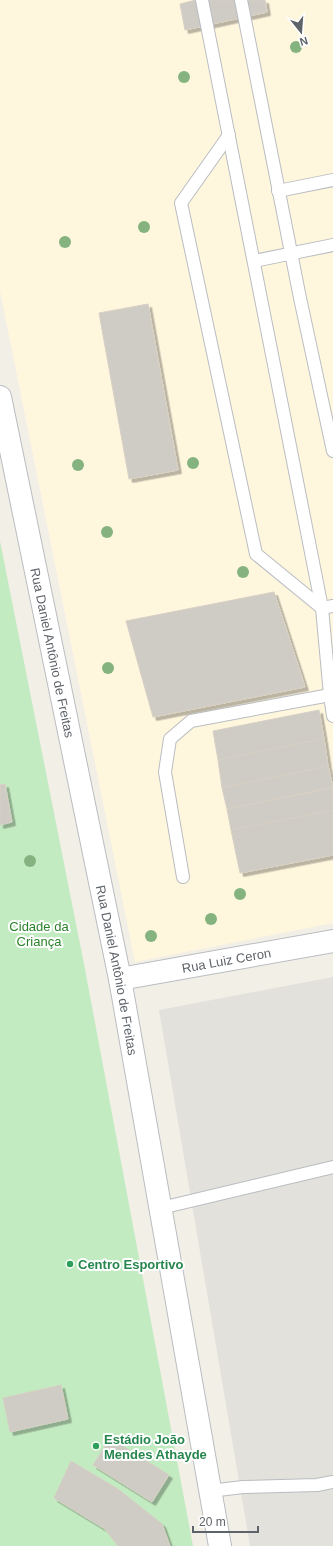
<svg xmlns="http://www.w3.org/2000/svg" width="333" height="1546" viewBox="0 0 333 1546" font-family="Helvetica,sans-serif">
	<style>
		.commercial { fill: #fff6de }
		.industrial { fill: #e2e1db }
		.green { fill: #c3ebc1 }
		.building { fill: #cfcbc5; stroke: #d7d0c4; filter: url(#shadow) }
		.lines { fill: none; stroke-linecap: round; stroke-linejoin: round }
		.lane-casing { stroke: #b9bdc1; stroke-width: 14 }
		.street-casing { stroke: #b9bdc1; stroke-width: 24 }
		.lane { stroke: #fff; stroke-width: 12 }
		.street { stroke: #fff; stroke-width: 22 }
		.tree { fill: #85b37f }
		.leisure-dot { fill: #2e9e5b; stroke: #fff; stroke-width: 1.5 }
		.labels { text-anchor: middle; stroke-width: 4; stroke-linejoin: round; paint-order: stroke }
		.street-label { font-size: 13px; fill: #5e6369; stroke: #fff }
		.park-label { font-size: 13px; fill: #2b822a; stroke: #fff }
		.leisure-label { font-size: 13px; font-weight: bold; fill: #27864d; stroke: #fff; text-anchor: start }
	</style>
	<defs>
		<filter id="shadow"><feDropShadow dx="3.5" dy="3.5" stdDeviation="0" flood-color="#0004"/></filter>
	</defs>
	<rect width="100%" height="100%" fill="#f2efe7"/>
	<polygon class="commercial" points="0,0 333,0 333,923 135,962 0,291"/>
	<polygon class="industrial" points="333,977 333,1546 250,1546 159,1010"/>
	<polygon class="green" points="0,541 84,964 193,1546 0,1546"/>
	<g class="building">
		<polygon points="196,0 265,0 267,12 185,30 180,4"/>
		<polygon points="148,304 178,470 129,479 99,313"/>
		<polygon points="274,592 305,687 153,717 126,621"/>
		<polygon points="319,710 324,739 218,760 213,731"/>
		<polygon points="324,739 328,766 222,788 218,760"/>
		<polygon points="328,766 333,787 227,809 222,788"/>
		<polygon points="5,784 12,822 0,825 0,785"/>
		<polygon points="332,788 333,810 231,830 227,809"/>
		<polygon points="333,810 333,855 240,873 231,830"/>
		<polygon points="61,1385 68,1419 10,1432 3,1398"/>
		<polygon points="110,1438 169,1475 152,1502 93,1465"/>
		<polygon points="71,1461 118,1489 162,1524 170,1546 118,1546 105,1529 54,1498"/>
	</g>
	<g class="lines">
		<g class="lane-casing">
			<g id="lane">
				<polyline points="202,0 322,608 330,695 333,716"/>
				<polyline points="241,0 300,298 333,451"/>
				<polyline points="229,135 181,203 256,554 322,608 333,606"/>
				<polyline points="278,191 333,180"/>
				<polyline points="254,261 333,245"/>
				<polyline points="183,877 165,772 170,739 191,721 330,695"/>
				<polyline points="161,1208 333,1167"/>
				<polyline points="210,1491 243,1487 317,1485 333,1482"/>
			</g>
		</g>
		<g class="street-casing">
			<g id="street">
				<path id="s1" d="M 0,397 L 120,979 L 220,1546"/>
				<path id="s2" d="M 120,979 L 333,941"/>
			</g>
		</g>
		<use href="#lane" class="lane"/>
		<use href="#street" class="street"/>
	</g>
	<g class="tree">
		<circle cx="296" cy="47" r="6"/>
		<circle cx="184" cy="77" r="6"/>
		<circle cx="144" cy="227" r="6"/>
		<circle cx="65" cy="242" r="6"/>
		<circle cx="193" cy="463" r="6"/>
		<circle cx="78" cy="465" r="6"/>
		<circle cx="107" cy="532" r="6"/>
		<circle cx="243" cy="572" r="6"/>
		<circle cx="108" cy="668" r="6"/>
		<circle cx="30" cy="861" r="6"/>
		<circle cx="240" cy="894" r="6"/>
		<circle cx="211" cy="919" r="6"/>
		<circle cx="151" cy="936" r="6"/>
	</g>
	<g class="leisure-dot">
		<circle cx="70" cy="1264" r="4"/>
		<circle cx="96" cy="1446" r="4"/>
	</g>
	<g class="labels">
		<g class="street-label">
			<text dy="5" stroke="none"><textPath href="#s1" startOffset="261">Rua Daniel Antônio de Freitas</textPath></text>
			<text dy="5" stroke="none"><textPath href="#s2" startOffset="108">Rua Luiz Ceron</textPath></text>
			<text dy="5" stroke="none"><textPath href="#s1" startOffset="585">Rua Daniel Antônio de Freitas</textPath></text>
		</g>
		<g class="park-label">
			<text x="39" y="931">Cidade da<tspan x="39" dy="15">Criança</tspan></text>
		</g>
		<g class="leisure-label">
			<text x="78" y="1269">Centro Esportivo</text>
			<text x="104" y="1444">Estádio João<tspan x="104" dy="15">Mendes Athayde</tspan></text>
		</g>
	</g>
	<g transform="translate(301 32) rotate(163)" stroke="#ffffff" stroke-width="3" paint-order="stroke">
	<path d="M0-3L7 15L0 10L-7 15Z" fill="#5e6369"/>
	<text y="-6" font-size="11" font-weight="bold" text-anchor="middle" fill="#5e6369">N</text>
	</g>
	<path d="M193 1526v6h65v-6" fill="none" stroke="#5e6369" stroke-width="2"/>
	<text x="199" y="1526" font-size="12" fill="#5e6369" stroke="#ffffff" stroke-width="3" paint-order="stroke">20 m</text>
</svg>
